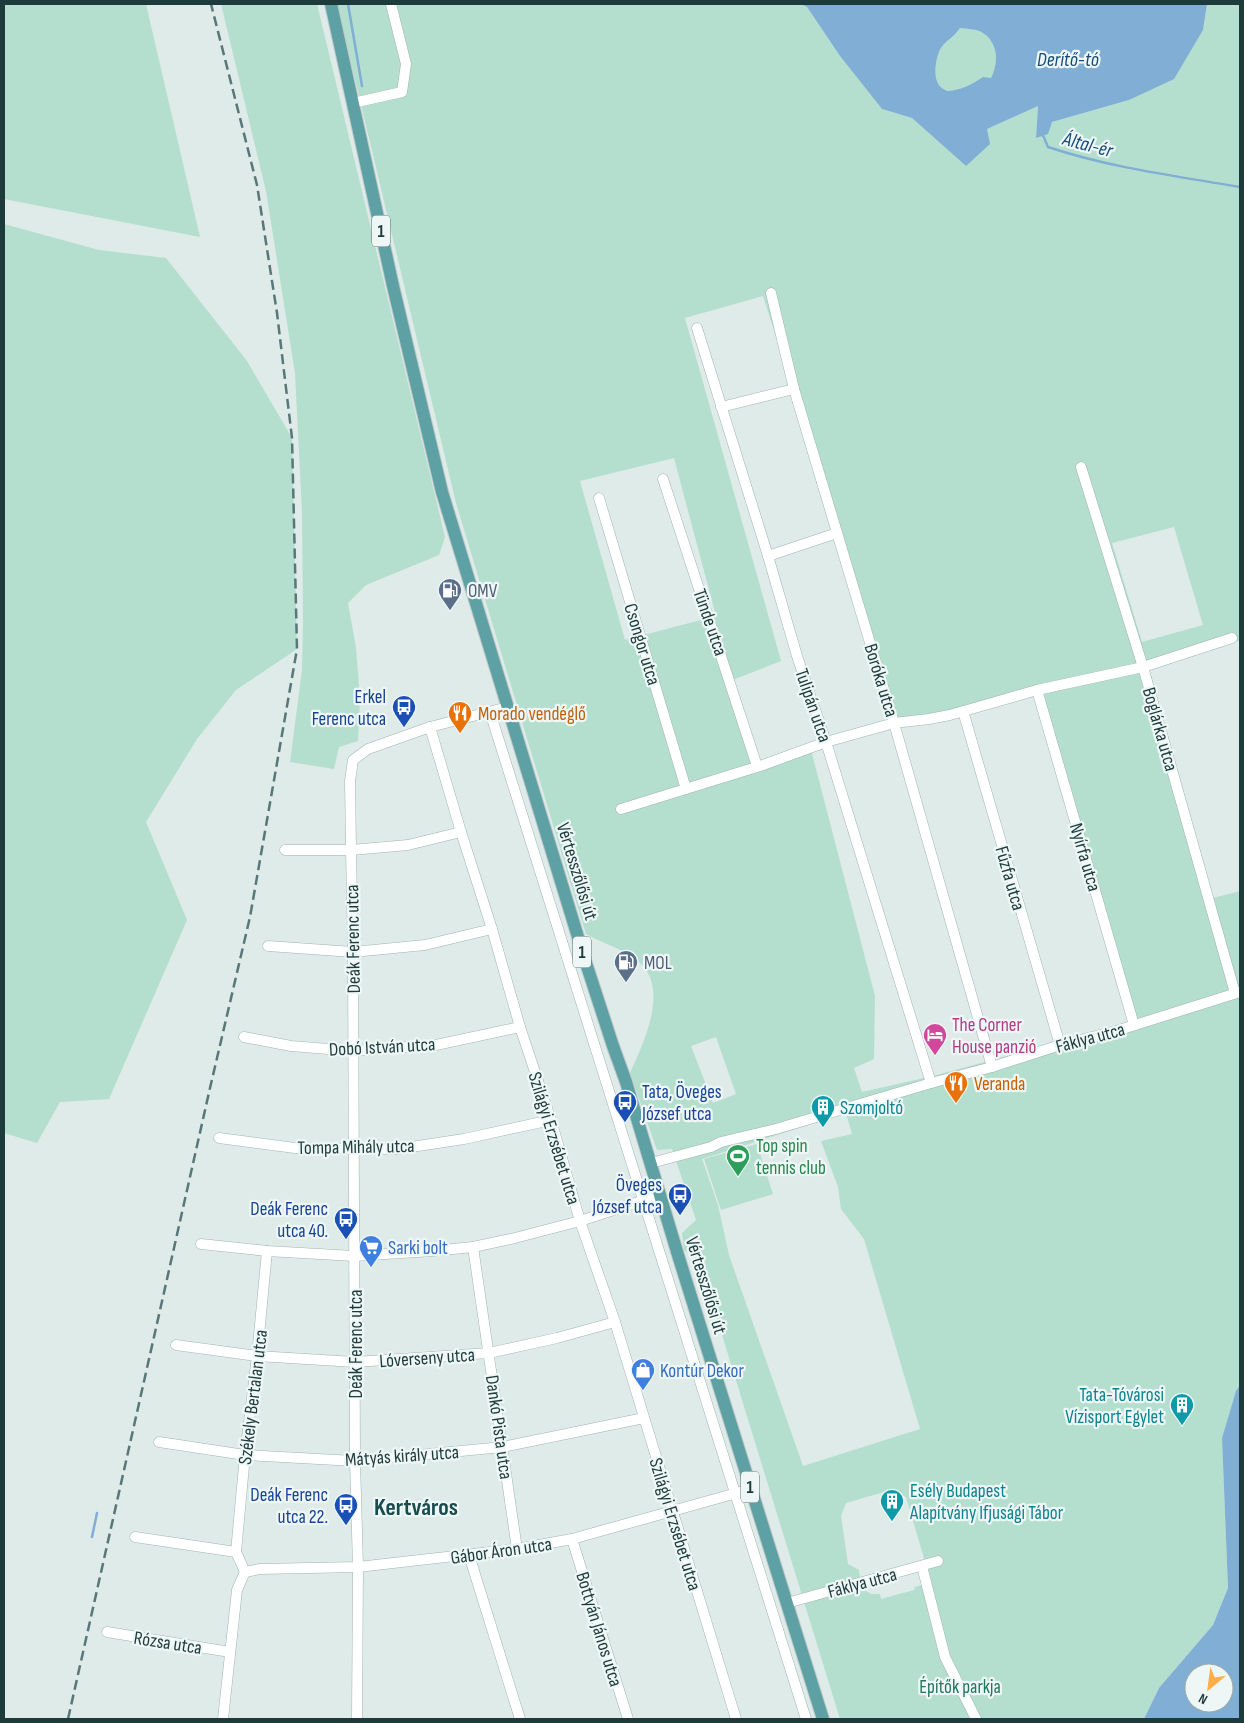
<svg xmlns="http://www.w3.org/2000/svg" width="1244" height="1723" viewBox="0 0 1244 1723" font-family="'Sofia Sans Condensed',sans-serif">
	<style>
		.green { fill: #b4decd; fill-rule: evenodd }
		.water { fill: #80aed5; fill-rule: evenodd }
		.lines { fill: none; stroke-linecap: round; stroke-linejoin: round }
		.stream { stroke: #80aed5; stroke-width: 2.5 }
		.minor-casing { stroke: #a1b3b2; stroke-width: 11 }
		.major-casing { stroke: #c0c8c8; stroke-width: 14 }
		.minor { stroke: #fff; stroke-width: 10 }
		.major { stroke: #5ea1a4; stroke-width: 12 }
		.rail { stroke: #587778; stroke-width: 2.5; stroke-dasharray: 10 5; stroke-linecap: butt }
		.labels { text-anchor: middle; stroke-width: 4.5; stroke-linejoin: round; paint-order: stroke }
		.shield { fill: #eef7f6; stroke: #5c7374; stroke-width: 1 }
		.shield-label { font-size: 18px; font-weight: bold; fill: #1e3b3c }
		.service-label { font-size: 19px; fill: #4e5e75; stroke: #eef7f6; text-anchor: start }
		.street-label { font-size: 19px; fill: #1e3b3c; stroke: #eef7f6 }
		.transit-label { font-size: 19px; fill: #164399; stroke: #eef7f6; text-anchor: end }
		.food-label { font-size: 19px; fill: #c56008; stroke: #eef7f6; text-anchor: start }
		.hotel-label { font-size: 19px; fill: #b23c85; stroke: #eef7f6; text-anchor: start }
		.culture-label { font-size: 19px; fill: #0d838f; stroke: #eef7f6; text-anchor: start }
		.leisure-label { font-size: 19px; fill: #27864d; stroke: #eef7f6; text-anchor: start }
		.shop-label { font-size: 19px; fill: #366cbe; stroke: #eef7f6; text-anchor: start }
		.park-label { font-size: 19px; fill: #25765d; stroke: #eef7f6 }
		.water-label { font-size: 20px; font-style: italic; fill: #144a7c; stroke: #eef7f6 }
		.district-label { font-size: 24px; font-weight: bold; fill: #194c4f; stroke: #eef7f6 }
	</style>
	<rect width="100%" height="100%" fill="#deebe9"/>
	<g class="green">
		<polygon points="4,4 146,4 200,237 4,199"/>
		<polygon points="221,4 317,4 445,537 439,555 366,585 348,603 356,648 360,698 358,741 339,747 334,769 290,762 302,670 303,623 302,512 295,373 266,191"/>
		<path d="M 337,4 L 801,4 L 807,7 L 840,56 L 882,109 L 912,118 L 966,166 L 987,129 L 1038,106 L 1036,138 L 1052,122 L 1129,100 L 1203,30 L 1207,4 L 1240,4 L 1240,641 L 1234,641 L 1147,669 L 1213,898 L 1240,891 L 1240,1385 L 1236,1392 L 1222,1438 L 1228,1588 L 1213,1625 L 1159,1688 L 1144,1719 L 840,1719 L 700,1263 L 684,1250 L 682,1233 L 696,1220 L 672,1149 L 657,1150 L 630,1073 C 643,1044 669,991 641,964 C 626,949 603,944 586,934 L 456,503 ZM 763,296 L 879,658 L 894,723 L 1037,690 L 1136,1021 L 933,1076 L 862,1092 L 854,1068 L 874,1059 L 875,996 L 810,746 L 752,764 L 730,681 L 781,661 L 685,318 ZM 674,458 L 716,616 L 625,640 L 580,481 ZM 1174,527 L 1203,625 L 1142,642 L 1112,543 ZM 716,1037 L 736,1094 L 713,1103 L 691,1046 ZM 846,1113 L 852,1134 L 821,1141 L 838,1187 L 841,1209 L 864,1239 L 920,1429 L 803,1466 L 729,1255 L 718,1205 L 702,1159 ZM 891,1490 L 906,1497 L 931,1582 L 915,1587 L 914,1590 L 881,1599 L 880,1594 L 871,1594 L 861,1588 L 859,1570 L 848,1564 L 841,1516 L 846,1503 Z"/>
		<path d="M 960,28 C 966,29 974,29 980,31 C 981,31 985,34 986,35 C 1000,47 998,64 991,79 L 983,77 C 971,85 961,90 947,91 C 944,89 939,87 938,83 C 933,74 936,56 941,48 C 947,39 955,38 960,28 Z"/>
		<polygon points="4,224 99,250 166,258 247,361 292,438 297,649 236,690 197,739 146,822 187,920 109,1099 60,1102 37,1143 4,1133"/>
		<polygon points="757,1144 773,1194 721,1210 704,1159"/>
	</g>
	<g class="water">
		<path d="M 801,4 L 1207,4 L 1203,30 L 1174,79 L 1129,100 L 1052,122 L 1048,134 L 1036,138 L 1038,106 L 987,129 L 990,144 L 966,166 L 912,118 L 882,109 L 840,56 L 807,7 ZM 960,28 C 966,29 974,29 979,31 C 981,31 984,34 986,35 C 999,47 998,64 991,78 L 983,77 C 971,85 961,90 947,91 C 944,89 939,87 938,83 C 933,75 936,56 941,48 C 947,39 954,38 960,28 Z"/>
		<path d="M 1240,1385 L 1240,1719 L 1144,1719 L 1159,1688 L 1213,1625 L 1228,1588 L 1222,1438 L 1236,1391 ZM 1194,1673 L 1224,1673 L 1224,1703 L 1194,1703 Z"/>
	</g>
	<g class="lines">
		<g class="stream">
			<polyline points="348,4 362,86"/>
			<path d="M 1042,133 L 1048,147 C 1111,168 1176,176 1240,187"/>
			<polyline points="92,1537 97,1513"/>
		</g>
		<g class="minor-casing">
			<g id="minor">
				<polyline points="353,103 402,92 406,64 391,4"/>
				<polyline points="771,293 794,389 894,723 992,1067"/>
				<polyline points="697,328 768,556 797,656 826,742 931,1083"/>
				<polyline points="721,407 794,389"/>
				<polyline points="1081,467 1143,667 1235,993"/>
				<polyline points="663,479 757,766"/>
				<polyline points="599,498 686,789"/>
				<polyline points="768,556 837,533"/>
				<polyline points="1037,690 1134,1025"/>
				<polyline points="963,711 1060,1045"/>
				<polyline points="490,712 806,1719"/>
				<polyline points="430,727 461,832 492,929 520,1027 551,1120 580,1221 615,1322 736,1719"/>
				<polyline points="621,809 763,765 826,742 894,723 929,719 950,715 1037,690 1143,667 1232,638"/>
				<polyline points="285,850 351,850 408,845 461,832"/>
				<polyline points="268,946 353,952 425,945 492,929"/>
				<polyline points="244,1037 291,1046 353,1051 436,1045 520,1027"/>
				<polyline points="219,1138 295,1148 398,1149 464,1139 551,1120"/>
				<polyline points="651,1163 711,1147 721,1142 776,1129 931,1083 992,1067 1060,1045 1116,1031 1240,992"/>
				<polyline points="201,1244 267,1251 354,1256 433,1251 473,1247 511,1239 580,1221 660,1195"/>
				<polyline points="473,1247 517,1549"/>
				<polyline points="176,1345 257,1356 355,1362 489,1353 557,1338 615,1322"/>
				<polyline points="159,1442 245,1455 355,1461 503,1447 644,1418"/>
				<polyline points="135,1537 236,1552"/>
				<polyline points="572,1539 628,1719"/>
				<polyline points="469,1555 520,1719"/>
				<polyline points="922,1566 945,1657 976,1719"/>
				<polyline points="245,1572 260,1569 358,1567 517,1549 572,1539 751,1489"/>
				<polyline points="787,1603 938,1561"/>
				<polyline points="107,1632 230,1652"/>
				<polyline points="223,1719 237,1590 245,1572 236,1552 245,1455 257,1356 267,1251"/>
				<polyline points="357,1719 358,1567 355,1461 353,952 351,850 350,781 353,760 368,749 430,727 508,707"/>
			</g>
		</g>
		<g class="major-casing">
			<polyline id="major" points="331,4 393,286 442,492 585,960 613,1046 626,1082 678,1255 823,1719"/>
		</g>
		<use href="#minor" class="minor"/>
		<use href="#major" class="major"/>
		<polyline class="rail" points="68,1719 210,1088 250,917 297,649 292,438 277,313 257,185 211,4"/>
	</g>
	<defs>
		<g id="fuel-pin" transform="scale(1.25)"><path d="M0 17L-7.5 6A9.5 9.5 0 1 1 7.5 6Z" fill="#5c6f8a" stroke="#eef7f6"/><path d="M-5.5-6h7V0h2V4h1.3V-2.5L3-4.5l.8-.8L6-3V5H2.5V1h-1V6h-7ZM-4.2-4.7v3.2H.2V-4.7Z" fill="#fff"/></g>
		<g id="bus-pin" transform="scale(1.25)"><path d="M0 17L-7.5 6A9.5 9.5 0 1 1 7.5 6Z" fill="#1a4fb4" stroke="#eef7f6"/><path d="M-5-6H5V4H4V6H2V4H-2V6H-4V4H-5ZM-3.5-4V0h7V-4ZM-3.5 1.2v1.5H-2V1.2ZM2 1.2v1.5H3.5V1.2Z" fill="#fff"/></g>
		<g id="restaurant-pin" transform="scale(1.25)"><path d="M0 17L-7.5 6A9.5 9.5 0 1 1 7.5 6Z" fill="#e8710a" stroke="#eef7f6"/><path d="M-5-6h1v4h1v-4h1v4h1v-4h1v5L-1.5 .5V6h-2V.5L-5-1ZM5-6V6H3V1.5H1.5Q1.5-4 5-6Z" fill="#fff"/></g>
		<g id="hotel-pin" transform="scale(1.25)"><path d="M0 17L-7.5 6A9.5 9.5 0 1 1 7.5 6Z" fill="#d1479c" stroke="#eef7f6"/><path d="M-6-4.5h1.5V1H6V5H4.5V3h-9V5H-6ZM-4 0a1.8 1.8 0 1 1 3.6 0ZM.5 0V-2.5h3Q6-2.5 6 0Z" fill="#fff"/></g>
		<g id="building-pin" transform="scale(1.25)"><path d="M0 17L-7.5 6A9.5 9.5 0 1 1 7.5 6Z" fill="#0f9aa8" stroke="#eef7f6"/><path d="M-4-6H4V6H1V3H-1V6H-4ZM-2.5-4.3h1.7v1.8h-1.7ZM.8-4.3h1.7v1.8H.8ZM-2.5-1h1.7V.8h-1.7ZM.8-1h1.7V.8H.8Z" fill="#fff"/></g>
		<g id="stadium-pin" transform="scale(1.25)"><path d="M0 17L-7.5 6A9.5 9.5 0 1 1 7.5 6Z" fill="#2e9e5b" stroke="#eef7f6"/><path d="M0-5a6.5 5 0 1 0 0 10a6.5 5 0 1 0 0-10ZM-3.5-1.8h7v3.6h-7Z" fill="#fff"/></g>
		<g id="supermarket-pin" transform="scale(1.25)"><path d="M0 17L-7.5 6A9.5 9.5 0 1 1 7.5 6Z" fill="#3f7fe0" stroke="#eef7f6"/><path d="M-6-5.5h2.5l.6 2H6L4.5 2H-2.5L-4.4-4H-6ZM-1.5 3.2a1.3 1.3 0 1 0 .1 0ZM3 3.2a1.3 1.3 0 1 0 .1 0Z" fill="#fff"/></g>
		<g id="shop-pin" transform="scale(1.25)"><path d="M0 17L-7.5 6A9.5 9.5 0 1 1 7.5 6Z" fill="#3f7fe0" stroke="#eef7f6"/><path d="M-5-2.5h2.3a2.7 3.5 0 0 1 5.4 0H5L5.5 6h-11ZM-1.5-2.5h3a1.5 2.3 0 0 0-3 0Z" fill="#fff"/></g>
	</defs>
	<g fill-rule="evenodd">
		<use href="#fuel-pin" x="450" y="590"/>
		<use href="#bus-pin" x="404" y="707"/>
		<use href="#restaurant-pin" x="460" y="713"/>
		<use href="#fuel-pin" x="626" y="962"/>
		<use href="#hotel-pin" x="935" y="1035"/>
		<use href="#restaurant-pin" x="956" y="1083"/>
		<use href="#bus-pin" x="625" y="1102"/>
		<use href="#building-pin" x="823" y="1107"/>
		<use href="#stadium-pin" x="738" y="1156"/>
		<use href="#bus-pin" x="680" y="1195"/>
		<use href="#bus-pin" x="346" y="1219"/>
		<use href="#supermarket-pin" x="371" y="1247"/>
		<use href="#shop-pin" x="643" y="1370"/>
		<use href="#building-pin" x="1182" y="1405"/>
		<use href="#building-pin" x="892" y="1501"/>
		<use href="#bus-pin" x="346" y="1505"/>
	</g>
	<g class="labels">
		<g class="shield">
			<rect x="372" y="215.5" width="18" height="31" rx="4"/>
			<rect x="573" y="936.5" width="18" height="31" rx="4"/>
			<rect x="741" y="1471.5" width="18" height="31" rx="4"/>
		</g>
		<g class="shield-label">
			<text x="381" y="237">1</text>
			<text x="582" y="958">1</text>
			<text x="750" y="1493">1</text>
		</g>
		<g class="service-label">
			<text x="468" y="597">OMV</text>
			<text x="644" y="969">MOL</text>
		</g>
		<g class="street-label">
			<text transform="translate(711 622) rotate(71)" y="7">Tünde utca</text>
			<text transform="translate(643 644) rotate(73)" y="7">Csongor utca</text>
			<text transform="translate(882 680) rotate(73)" y="7">Boróka utca</text>
			<text transform="translate(814 705) rotate(71)" y="7">Tulipán utca</text>
			<text transform="translate(1161 729) rotate(74)" y="7">Boglárka utca</text>
			<text transform="translate(1086 857) rotate(74)" y="7">Nyírfa utca</text>
			<text transform="translate(578 871) rotate(73)" y="7">Vértesszőlősi út</text>
			<text transform="translate(1011 878) rotate(74)" y="7">Fűzfa utca</text>
			<text transform="translate(352 939) rotate(-91)" y="7">Deák Ferenc utca</text>
			<text transform="translate(1090 1037) rotate(-15)" y="7">Fáklya utca</text>
			<text transform="translate(382 1046) rotate(-3)" y="7">Dobó István utca</text>
			<text transform="translate(555 1138) rotate(73)" y="7">Szilágyi Erzsébet utca</text>
			<text transform="translate(356 1146) rotate(-1)" y="7">Tompa Mihály utca</text>
			<text transform="translate(707 1285) rotate(73)" y="7">Vértesszőlősi út</text>
			<text transform="translate(355 1344) rotate(-90)" y="7">Deák Ferenc utca</text>
			<text transform="translate(427 1357) rotate(-4)" y="7">Lóverseny utca</text>
			<text transform="translate(252 1397) rotate(-83)" y="7">Székely Bertalan utca</text>
			<text transform="translate(500 1427) rotate(82)" y="7">Dankó Pista utca</text>
			<text transform="translate(402 1455) rotate(-4)" y="7">Mátyás király utca</text>
			<text transform="translate(676 1524) rotate(73)" y="7">Szilágyi Erzsébet utca</text>
			<text transform="translate(501 1550) rotate(-8)" y="7">Gábor Áron utca</text>
			<text transform="translate(862 1582) rotate(-15)" y="7">Fáklya utca</text>
			<text transform="translate(600 1629) rotate(73)" y="7">Bottyán János utca</text>
			<text transform="translate(168 1642) rotate(9)" y="7">Rózsa utca</text>
		</g>
		<g class="transit-label">
			<text x="386" y="703">Erkel<tspan x="386" dy="22">Ferenc utca</tspan></text>
			<text x="642" y="1098" text-anchor="start">Tata, Öveges<tspan x="642" dy="22">József utca</tspan></text>
			<text x="662" y="1191">Öveges<tspan x="662" dy="22">József utca</tspan></text>
			<text x="328" y="1215">Deák Ferenc<tspan x="328" dy="22">utca 40.</tspan></text>
			<text x="328" y="1501">Deák Ferenc<tspan x="328" dy="22">utca 22.</tspan></text>
		</g>
		<g class="food-label">
			<text x="478" y="720">Morado vendéglő</text>
			<text x="974" y="1090">Veranda</text>
		</g>
		<g class="hotel-label">
			<text x="952" y="1031">The Corner<tspan x="952" dy="22">House panzió</tspan></text>
		</g>
		<g class="culture-label">
			<text x="840" y="1114">Szomjoltó</text>
			<text x="1164" y="1401" text-anchor="end">Tata-Tóvárosi<tspan x="1164" dy="22">Vízisport Egylet</tspan></text>
			<text x="910" y="1497">Esély Budapest<tspan x="910" dy="22">Alapítvány Ifjusági Tábor</tspan></text>
		</g>
		<g class="leisure-label">
			<text x="756" y="1152">Top spin<tspan x="756" dy="22">tennis club</tspan></text>
		</g>
		<g class="shop-label">
			<text x="388" y="1254">Sarki bolt</text>
			<text x="660" y="1377">Kontúr Dekor</text>
		</g>
		<g class="park-label">
			<text x="960" y="1693">Építők parkja</text>
		</g>
		<g class="water-label">
			<text x="1068" y="66">Derítő-tó</text>
			<text transform="translate(1088 144) rotate(15)" y="7">Által-ér</text>
		</g>
		<g class="district-label">
			<text x="416" y="1515">Kertváros</text>
		</g>
	</g>
	<rect width="1244" height="1723" fill="none" stroke="#1e3b3c" stroke-width="10"/>
	<g transform="translate(1209 1688) rotate(209)"><circle r="24" fill="#eef7f6" stroke="#9bacac"/>
	<path d="M0-4L9 19L0 12L-9 19Z" fill="#fdad49"/>
	<text y="-8" font-size="14" font-weight="bold" text-anchor="middle" fill="#1e3b3c">N</text>
	</g>
</svg>
